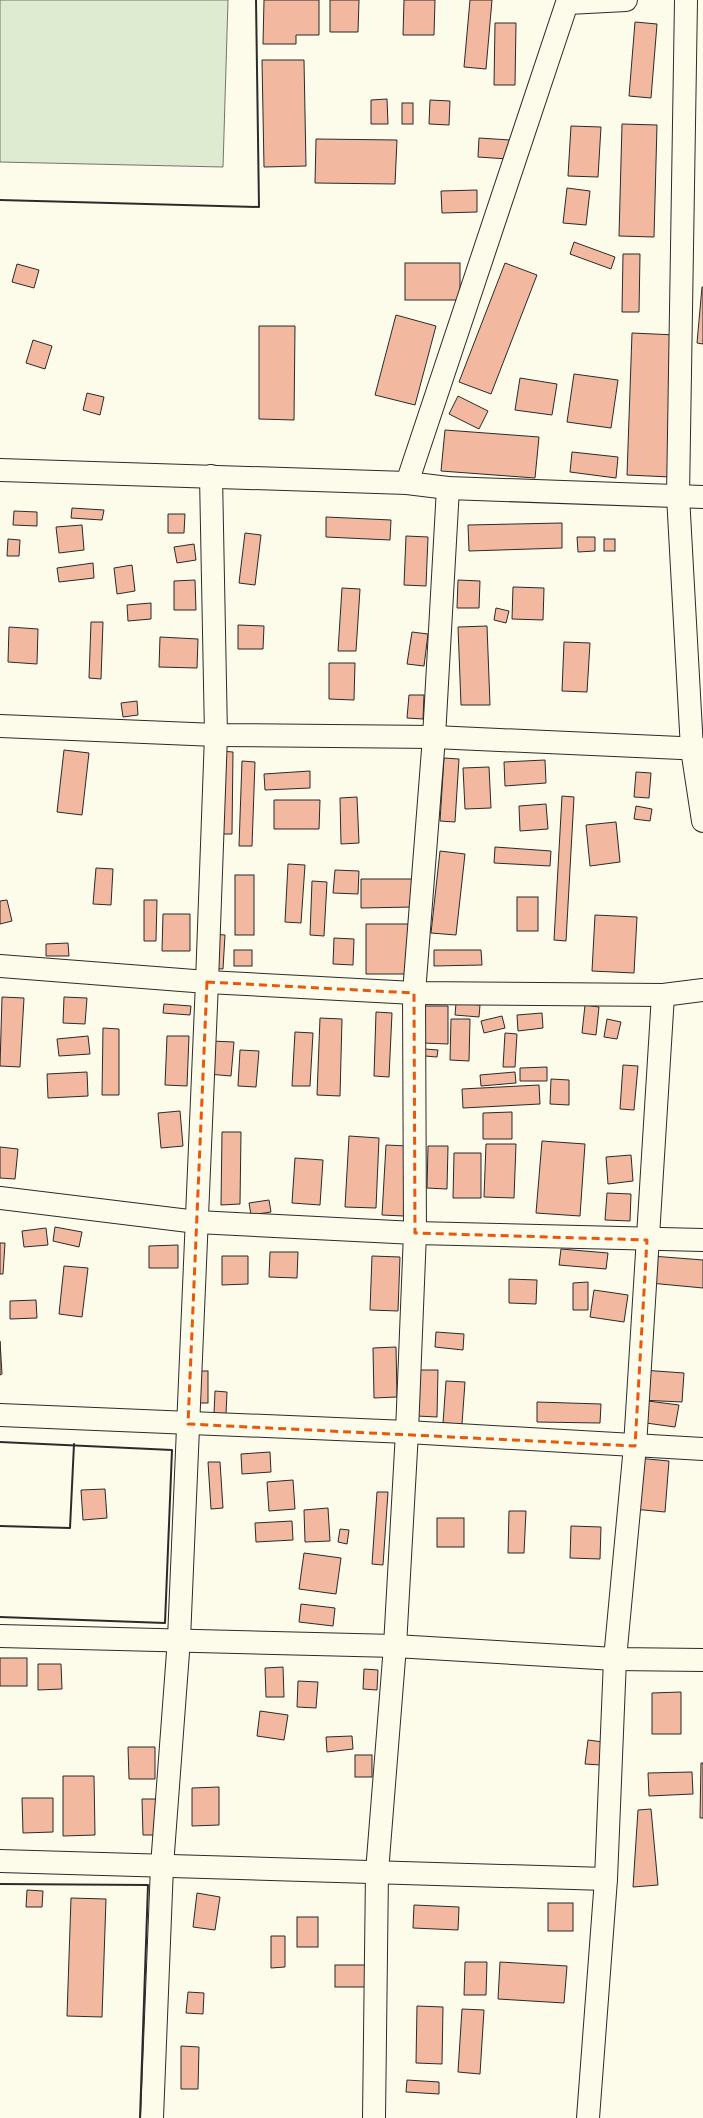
<svg xmlns="http://www.w3.org/2000/svg" width="703" height="2118" viewBox="0 0 703 2118" font-family="'Archivo Narrow',sans-serif">
	<style>
		.green { fill: #deebd1; stroke: #74746e }
		.building { fill: #f2b8a0; stroke: #2b2b2b }
		.lines { fill: none; stroke-linecap: round; stroke-linejoin: round }
		.minor-casing { stroke: #2b2b2b; stroke-width: 24 }
		.primary-casing { stroke: #2b2b2b; stroke-width: 24 }
		.minor { stroke: #fdfbea; stroke-width: 22 }
		.primary { stroke: #fdfbea; stroke-width: 22 }
		.wall { stroke: #2b2b2b; stroke-width: 2 }
		.marked { fill: none; stroke: #e8590c; stroke-width: 3; stroke-dasharray: 8 5; stroke-linejoin: round }
	</style>
	<rect width="100%" height="100%" fill="#fdfbea"/>
	<polygon class="green" points="0,0 228,0 223,167 0,162"/>
	<g class="building">
		<polygon points="264,0 319,0 319,35 296,35 296,44 263,44"/>
		<polygon points="330,0 359,0 358,32 330,32"/>
		<polygon points="404,0 435,0 434,35 403,35"/>
		<polygon points="470,0 492,0 486,69 464,67"/>
		<polygon points="635,22 657,24 651,98 629,96"/>
		<polygon points="495,23 516,23 515,85 494,85"/>
		<polygon points="262,60 304,60 306,166 264,167"/>
		<polygon points="387,99 388,124 371,124 371,100"/>
		<polygon points="430,100 450,101 449,125 429,124"/>
		<rect x="402" y="103" width="11" height="21"/>
		<polygon points="622,124 657,125 654,237 619,236"/>
		<polygon points="571,126 601,127 598,177 568,176"/>
		<polygon points="479,138 510,140 508,159 478,157"/>
		<polygon points="316,139 397,140 395,184 315,183"/>
		<polygon points="567,188 590,191 586,225 563,223"/>
		<polygon points="477,190 477,212 442,213 441,191"/>
		<polygon points="574,242 615,257 611,269 570,254"/>
		<polygon points="623,254 640,254 639,312 622,312"/>
		<rect x="405" y="263" width="55" height="37"/>
		<polygon points="505,263 537,275 491,394 459,382"/>
		<polygon points="17,264 39,270 34,288 12,282"/>
		<polygon points="702,287 703,287 703,344 697,343"/>
		<polygon points="396,315 436,326 415,405 375,395"/>
		<polygon points="259,326 295,326 294,420 259,419"/>
		<polygon points="632,333 676,335 671,477 627,475"/>
		<polygon points="33,340 52,346 45,369 26,363"/>
		<polygon points="574,374 618,380 611,428 567,422"/>
		<polygon points="520,378 557,384 552,415 515,410"/>
		<polygon points="87,393 104,397 100,415 83,410"/>
		<polygon points="458,396 488,411 479,429 449,414"/>
		<polygon points="445,430 539,437 535,478 441,471"/>
		<polygon points="572,452 618,457 616,478 570,472"/>
		<polygon points="72,508 104,510 102,520 71,518"/>
		<polygon points="14,511 37,512 37,526 13,525"/>
		<polygon points="168,514 185,514 184,533 168,533"/>
		<polygon points="326,517 391,520 390,540 326,537"/>
		<polygon points="562,523 562,548 469,551 468,525"/>
		<polygon points="82,525 84,550 59,553 56,527"/>
		<polygon points="245,533 261,535 255,585 239,583"/>
		<polygon points="406,536 428,537 426,586 404,585"/>
		<polygon points="577,537 595,537 595,551 578,552"/>
		<polygon points="8,539 20,540 19,556 7,556"/>
		<rect x="604" y="539" width="11" height="12"/>
		<polygon points="194,544 196,560 177,563 174,547"/>
		<polygon points="93,563 94,578 59,582 57,568"/>
		<polygon points="132,565 135,591 117,594 114,568"/>
		<polygon points="195,580 196,610 174,610 174,581"/>
		<polygon points="458,580 480,581 479,608 457,608"/>
		<polygon points="513,587 544,588 543,620 512,619"/>
		<polygon points="342,588 360,589 356,651 338,651"/>
		<polygon points="151,603 151,619 128,621 127,605"/>
		<polygon points="496,608 509,611 506,623 494,620"/>
		<polygon points="91,622 103,622 101,679 89,678"/>
		<polygon points="238,625 264,626 263,649 238,649"/>
		<polygon points="487,626 490,705 461,705 458,627"/>
		<polygon points="9,627 38,629 37,664 8,662"/>
		<polygon points="412,632 428,634 424,666 407,664"/>
		<polygon points="160,637 198,639 197,668 159,667"/>
		<polygon points="564,642 590,643 587,692 562,691"/>
		<polygon points="329,663 355,663 354,700 329,699"/>
		<polygon points="409,695 424,695 423,719 407,718"/>
		<polygon points="137,701 138,715 123,717 121,703"/>
		<polygon points="64,750 89,753 82,815 57,812"/>
		<polygon points="220,751 233,752 232,834 218,834"/>
		<polygon points="444,758 459,759 455,822 440,821"/>
		<polygon points="545,760 546,783 505,786 504,762"/>
		<polygon points="242,761 255,762 252,846 239,846"/>
		<polygon points="489,767 491,808 465,809 463,768"/>
		<polygon points="310,771 310,788 265,790 264,774"/>
		<polygon points="636,772 651,773 649,798 634,797"/>
		<polygon points="562,796 574,797 566,941 554,940"/>
		<polygon points="357,797 359,843 341,844 340,798"/>
		<polygon points="274,800 320,800 319,829 274,829"/>
		<polygon points="546,804 548,829 520,831 519,806"/>
		<polygon points="636,806 652,809 650,821 634,819"/>
		<polygon points="616,822 620,862 590,866 586,825"/>
		<polygon points="495,847 551,851 550,866 494,863"/>
		<polygon points="440,851 465,854 456,935 431,933"/>
		<polygon points="288,864 305,865 301,923 285,922"/>
		<polygon points="96,868 113,869 111,905 93,904"/>
		<polygon points="335,870 359,871 358,894 333,893"/>
		<rect x="235" y="875" width="19" height="60"/>
		<polygon points="361,879 412,879 412,907 361,908"/>
		<polygon points="312,881 327,882 324,936 310,935"/>
		<rect x="517" y="897" width="21" height="34"/>
		<polygon points="7,900 12,921 0,924 0,901"/>
		<polygon points="144,900 157,900 156,941 144,941"/>
		<polygon points="163,914 190,914 190,951 162,951"/>
		<polygon points="595,915 637,917 634,973 592,971"/>
		<polygon points="366,924 409,924 408,974 366,974"/>
		<polygon points="212,934 225,935 223,969 210,968"/>
		<polygon points="334,938 354,939 353,965 333,964"/>
		<polygon points="68,943 69,956 46,956 46,944"/>
		<rect x="234" y="950" width="18" height="16"/>
		<polygon points="434,950 481,950 482,965 434,966"/>
		<polygon points="2,997 24,998 20,1067 0,1066"/>
		<polygon points="64,997 87,998 85,1024 63,1023"/>
		<polygon points="456,1003 480,1005 479,1017 455,1015"/>
		<polygon points="164,1004 191,1006 190,1015 163,1013"/>
		<polygon points="585,1005 599,1007 596,1035 582,1033"/>
		<polygon points="423,1006 448,1006 448,1044 422,1043"/>
		<polygon points="376,1012 392,1013 389,1077 374,1076"/>
		<polygon points="542,1013 543,1028 518,1031 517,1015"/>
		<polygon points="502,1016 505,1028 484,1033 481,1021"/>
		<polygon points="320,1018 342,1019 340,1096 317,1095"/>
		<polygon points="451,1019 470,1019 469,1061 450,1060"/>
		<polygon points="607,1019 621,1022 617,1039 604,1037"/>
		<polygon points="103,1028 119,1029 119,1095 102,1095"/>
		<polygon points="295,1032 313,1033 310,1086 292,1086"/>
		<polygon points="505,1033 517,1034 515,1067 503,1067"/>
		<polygon points="88,1036 90,1054 59,1056 57,1039"/>
		<polygon points="167,1036 189,1036 187,1086 165,1085"/>
		<polygon points="211,1041 234,1042 231,1076 208,1074"/>
		<polygon points="425,1049 438,1050 437,1057 425,1056"/>
		<polygon points="240,1050 259,1051 256,1087 238,1086"/>
		<polygon points="623,1065 638,1066 634,1110 620,1109"/>
		<polygon points="547,1067 547,1081 520,1081 520,1068"/>
		<polygon points="87,1072 88,1096 48,1098 47,1074"/>
		<polygon points="515,1072 516,1083 481,1086 480,1075"/>
		<polygon points="551,1079 569,1080 569,1105 550,1104"/>
		<polygon points="539,1085 540,1104 463,1108 462,1089"/>
		<polygon points="180,1111 183,1146 161,1148 158,1113"/>
		<polygon points="512,1112 512,1139 483,1139 483,1113"/>
		<polygon points="222,1132 241,1132 240,1204 221,1205"/>
		<polygon points="349,1136 379,1138 376,1208 345,1207"/>
		<polygon points="542,1141 585,1144 580,1216 536,1213"/>
		<polygon points="486,1144 516,1144 514,1198 484,1197"/>
		<polygon points="386,1145 408,1146 404,1216 382,1215"/>
		<polygon points="428,1146 448,1146 447,1189 427,1188"/>
		<polygon points="0,1147 18,1149 15,1179 0,1178"/>
		<polygon points="454,1153 481,1153 481,1198 453,1198"/>
		<polygon points="631,1155 633,1181 608,1184 606,1157"/>
		<polygon points="295,1158 323,1160 320,1205 292,1203"/>
		<polygon points="607,1193 631,1194 630,1221 605,1220"/>
		<polygon points="269,1200 271,1212 251,1215 249,1203"/>
		<polygon points="55,1227 82,1232 79,1247 53,1241"/>
		<polygon points="46,1228 48,1245 24,1247 22,1231"/>
		<polygon points="0,1243 5,1243 3,1274 0,1274"/>
		<polygon points="178,1245 178,1268 149,1268 149,1246"/>
		<polygon points="561,1249 608,1253 606,1269 559,1265"/>
		<polygon points="270,1252 298,1252 297,1278 269,1277"/>
		<polygon points="222,1256 248,1256 248,1284 222,1285"/>
		<polygon points="372,1256 400,1257 398,1311 370,1310"/>
		<polygon points="652,1256 703,1260 703,1288 650,1283"/>
		<polygon points="64,1266 88,1268 82,1317 59,1314"/>
		<polygon points="509,1279 537,1280 536,1304 509,1303"/>
		<polygon points="588,1282 588,1310 573,1310 573,1283"/>
		<polygon points="594,1290 628,1295 624,1322 590,1317"/>
		<polygon points="36,1300 37,1318 10,1319 10,1301"/>
		<polygon points="436,1332 464,1334 463,1350 435,1347"/>
		<polygon points="0,1341 2,1374 0,1375"/>
		<polygon points="396,1347 397,1397 374,1398 373,1348"/>
		<polygon points="419,1370 438,1370 437,1417 417,1416"/>
		<polygon points="642,1370 684,1373 682,1402 640,1400"/>
		<rect x="195" y="1371" width="13" height="32"/>
		<polygon points="446,1381 465,1382 462,1424 443,1423"/>
		<polygon points="215,1391 227,1392 226,1414 214,1414"/>
		<polygon points="648,1401 679,1405 675,1427 646,1423"/>
		<polygon points="537,1402 601,1404 600,1423 537,1422"/>
		<polygon points="270,1452 271,1472 242,1474 241,1454"/>
		<polygon points="637,1458 669,1461 665,1512 633,1509"/>
		<polygon points="208,1462 220,1462 223,1508 211,1509"/>
		<polygon points="293,1480 295,1509 269,1511 267,1482"/>
		<polygon points="105,1489 107,1518 83,1520 81,1490"/>
		<polygon points="377,1492 388,1492 383,1565 372,1564"/>
		<polygon points="328,1508 330,1541 305,1542 304,1510"/>
		<polygon points="509,1511 526,1511 524,1553 508,1553"/>
		<rect x="437" y="1518" width="27" height="29"/>
		<polygon points="292,1521 293,1540 256,1542 255,1523"/>
		<polygon points="571,1526 601,1527 600,1559 570,1558"/>
		<polygon points="340,1529 349,1530 347,1544 338,1542"/>
		<polygon points="304,1553 341,1558 336,1594 299,1589"/>
		<polygon points="301,1604 335,1608 333,1626 299,1622"/>
		<rect x="0" y="1658" width="27" height="28"/>
		<polygon points="38,1664 61,1664 62,1689 38,1690"/>
		<polygon points="283,1667 284,1697 266,1697 265,1668"/>
		<polygon points="364,1669 378,1670 377,1690 363,1689"/>
		<polygon points="298,1681 318,1682 316,1708 297,1707"/>
		<polygon points="681,1692 681,1734 652,1734 652,1693"/>
		<polygon points="260,1711 288,1715 284,1740 257,1736"/>
		<polygon points="352,1736 353,1749 327,1752 326,1737"/>
		<polygon points="588,1740 603,1742 601,1765 585,1764"/>
		<polygon points="128,1747 155,1747 155,1779 129,1779"/>
		<rect x="355" y="1755" width="17" height="22"/>
		<polygon points="701,1763 703,1763 703,1818 700,1818"/>
		<polygon points="692,1772 693,1794 649,1796 648,1773"/>
		<polygon points="63,1776 94,1776 95,1835 63,1836"/>
		<polygon points="219,1787 219,1825 192,1826 192,1788"/>
		<polygon points="22,1798 53,1798 53,1832 23,1833"/>
		<polygon points="142,1799 162,1799 163,1835 143,1835"/>
		<polygon points="651,1809 658,1885 633,1887 638,1810"/>
		<polygon points="27,1890 43,1891 42,1907 26,1907"/>
		<polygon points="197,1893 220,1897 215,1930 193,1927"/>
		<polygon points="71,1898 106,1899 102,2017 67,2016"/>
		<rect x="548" y="1903" width="25" height="28"/>
		<polygon points="414,1905 459,1907 458,1930 413,1928"/>
		<rect x="297" y="1917" width="21" height="30"/>
		<polygon points="271,1936 285,1936 285,1967 271,1968"/>
		<polygon points="465,1962 487,1962 486,1995 464,1995"/>
		<polygon points="500,1962 567,1966 564,2003 498,1999"/>
		<rect x="335" y="1965" width="30" height="22"/>
		<polygon points="188,1992 204,1993 203,2014 186,2013"/>
		<polygon points="417,2006 443,2007 442,2064 416,2063"/>
		<polygon points="462,2009 484,2010 480,2074 458,2072"/>
		<polygon points="181,2046 199,2047 198,2089 181,2089"/>
		<polygon points="407,2080 439,2082 439,2094 406,2092"/>
	</g>
	<g class="lines">
		<g class="minor-casing">
			<g id="minor">
				<polyline points="686,0 678,496 692,749 703,821"/>
				<polyline points="568,3 626,0"/>
				<polyline points="407,483 568,0"/>
				<polyline points="0,726 216,735 434,737 703,749"/>
				<polyline points="0,966 207,982 414,993 663,995 703,990"/>
				<polyline points="0,1198 197,1222 415,1233 703,1240"/>
				<polyline points="0,1415 407,1432 703,1449"/>
				<polyline points="0,1636 395,1646 615,1659 703,1660"/>
				<polyline points="0,1861 606,1879"/>
				<polyline points="152,2118 162,1866 179,1639 207,982 216,735 211,476"/>
				<polyline points="374,2118 377,1872 395,1646 407,1432 415,1233 414,993 434,737 448,488"/>
				<polyline points="588,2118 606,1879 615,1659 635,1446 663,995"/>
			</g>
		</g>
		<g class="primary-casing">
			<polyline id="primary" points="0,470 407,483 448,488 703,497"/>
		</g>
		<use href="#minor" class="minor"/>
		<use href="#primary" class="primary"/>
		<g class="wall">
			<polyline points="0,200 259,207 256,0"/>
			<polyline points="0,1526 70,1528 74,1444"/>
			<polyline points="0,1617 165,1623 172,1450 0,1442"/>
			<polyline points="0,1884 148,1885 140,2118"/>
		</g>
	</g>
	<path class="marked" d="M 207,982 L 414,993 L 415,1233 L 647,1240 L 635,1446 L 188,1424 Z"/>
</svg>
